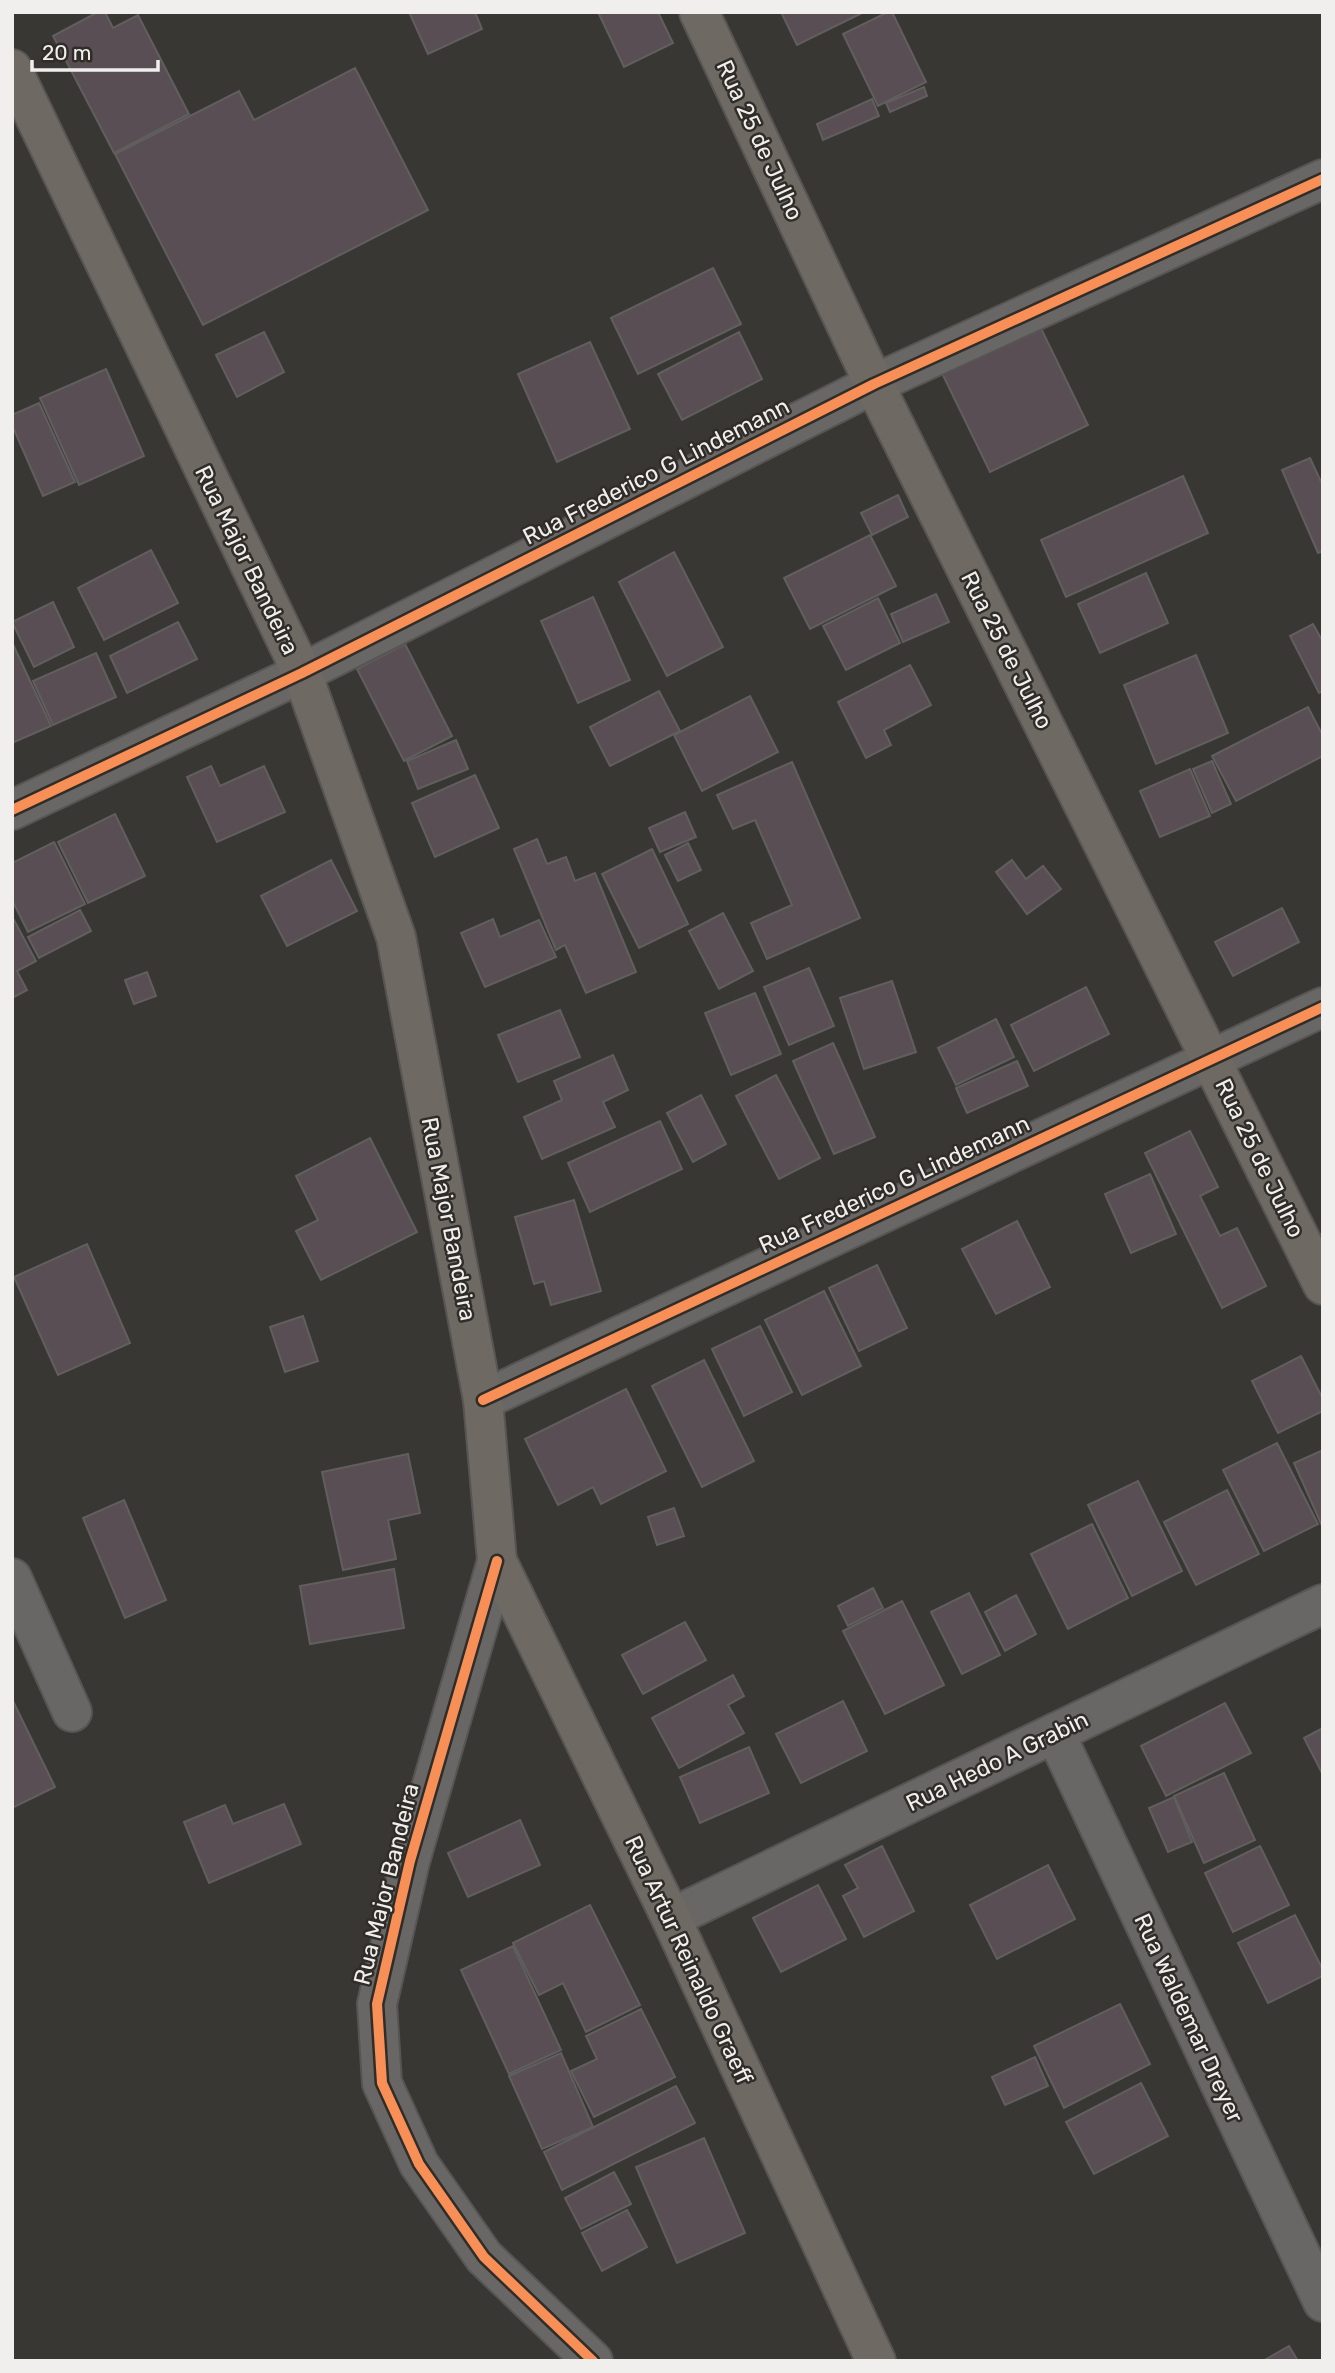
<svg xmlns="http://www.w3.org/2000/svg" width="1335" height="2373" viewBox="0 0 1335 2373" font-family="Rubik,sans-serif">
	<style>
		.building { fill: #5a4e55; stroke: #605f5e; stroke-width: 2 }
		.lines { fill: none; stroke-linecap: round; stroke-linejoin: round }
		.street-casing { stroke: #575553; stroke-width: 42 }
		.secondary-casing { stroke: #575553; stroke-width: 42 }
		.street { stroke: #696766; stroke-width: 38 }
		.secondary { stroke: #6f6964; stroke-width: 38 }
		.cycleway-casing { stroke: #302d29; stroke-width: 15 }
		.cycleway { stroke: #f78f57; stroke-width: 10 }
		.labels { text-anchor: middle; stroke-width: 5; stroke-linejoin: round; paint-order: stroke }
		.street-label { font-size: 23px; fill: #f1efed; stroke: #302d29 }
	</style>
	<rect width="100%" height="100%" fill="#393734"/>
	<g class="building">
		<polygon points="98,12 105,12 113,28 138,15 189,114 114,153 53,36"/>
		<polygon points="409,12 475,12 482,29 428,54"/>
		<polygon points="598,12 658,12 673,43 624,67"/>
		<polygon points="781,12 864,12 797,45"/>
		<polygon points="888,12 892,12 926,82 878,106 843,34"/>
		<polygon points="355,68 428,210 203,325 115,154 239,91 254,120"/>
		<polygon points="924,87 927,96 890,112 886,103"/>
		<polygon points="872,99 879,116 823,140 817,124"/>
		<polygon points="713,268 741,324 638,374 611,318"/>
		<polygon points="1036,318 1088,425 990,472 938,365"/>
		<polygon points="264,332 284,372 237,397 216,355"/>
		<polygon points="739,332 762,379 682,420 658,374"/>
		<polygon points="590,342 630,429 557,462 518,374"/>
		<polygon points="106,369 144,456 79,485 40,398"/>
		<polygon points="39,403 75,482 43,496 12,425 12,415"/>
		<polygon points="1310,458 1323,486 1323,551 1318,553 1282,470"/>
		<polygon points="1183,476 1208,533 1066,597 1041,540"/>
		<polygon points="898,495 908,517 872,535 861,513"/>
		<polygon points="870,535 896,586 810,629 784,578"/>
		<polygon points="151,550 178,603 104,640 78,588"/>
		<polygon points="674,552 723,647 667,676 619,582"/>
		<polygon points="1146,573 1168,623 1100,653 1078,604"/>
		<polygon points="936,594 949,622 903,642 891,614"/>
		<polygon points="593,597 630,680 578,703 541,621"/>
		<polygon points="878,598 900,643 846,670 823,626"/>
		<polygon points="53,602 74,647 34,667 12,622"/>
		<polygon points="178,622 197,659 127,693 110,656"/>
		<polygon points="1313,624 1323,642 1323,691 1319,693 1290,636"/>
		<polygon points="12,642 51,726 12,743"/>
		<polygon points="405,644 452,736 404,761 357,669"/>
		<polygon points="96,653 116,697 53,725 33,681"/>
		<polygon points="1196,655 1228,733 1156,764 1124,685"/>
		<polygon points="910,665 931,705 884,730 891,745 866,758 838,702"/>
		<polygon points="659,691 680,731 610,766 590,727"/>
		<polygon points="750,696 778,752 702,791 674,735"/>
		<polygon points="1308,707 1323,736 1323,756 1236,801 1212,756"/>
		<polygon points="456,740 468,769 418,789 407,761"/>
		<polygon points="1212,761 1231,804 1212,813 1193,769"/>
		<polygon points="792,762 860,918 767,959 751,923 792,905 755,820 733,829 717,795"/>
		<polygon points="211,766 220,786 264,766 285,812 217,842 187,777"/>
		<polygon points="1190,769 1210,816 1160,837 1140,791"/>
		<polygon points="475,775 499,828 435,857 412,803"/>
		<polygon points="685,812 696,837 660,852 649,828"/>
		<polygon points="115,814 145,876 88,903 58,842"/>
		<polygon points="537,839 547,864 566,857 575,881 595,873 636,972 586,993 565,945 556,950 514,849"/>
		<polygon points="54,842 85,904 28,932 12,900 12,863"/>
		<polygon points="688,843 701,870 678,881 665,855"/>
		<polygon points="652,849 688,924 639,948 602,874"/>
		<polygon points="331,860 357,911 287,946 261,896"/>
		<polygon points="1012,860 1026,879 1043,866 1061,889 1027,914 996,872"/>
		<polygon points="1282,908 1299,942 1233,976 1215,942"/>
		<polygon points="80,910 91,931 39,958 28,937"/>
		<polygon points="723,913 753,971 719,989 689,931"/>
		<polygon points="493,919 500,937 539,920 556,957 485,987 461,933"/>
		<polygon points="14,920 36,961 17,971 27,990 12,998 12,921"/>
		<polygon points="809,968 834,1026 789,1045 764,987"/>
		<polygon points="147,972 156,996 134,1004 125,980"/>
		<polygon points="892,981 916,1052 864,1069 840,998"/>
		<polygon points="1086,987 1109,1034 1034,1071 1011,1025"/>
		<polygon points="755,993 781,1054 731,1075 705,1013"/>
		<polygon points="560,1010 580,1057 518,1082 498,1035"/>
		<polygon points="996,1019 1014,1057 956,1085 938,1048"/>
		<polygon points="833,1043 875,1137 834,1154 793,1061"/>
		<polygon points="613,1055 628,1090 603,1102 615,1127 542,1159 524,1117 562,1100 554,1081"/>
		<polygon points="1017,1061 1028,1086 967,1113 956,1088"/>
		<polygon points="776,1075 820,1158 779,1179 736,1096"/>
		<polygon points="701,1095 726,1144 693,1162 667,1113"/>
		<polygon points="660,1121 682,1169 590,1212 568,1163"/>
		<polygon points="1190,1131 1218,1187 1200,1196 1220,1236 1237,1228 1266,1286 1222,1308 1145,1153"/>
		<polygon points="370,1138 417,1232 321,1280 296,1231 318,1220 296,1176"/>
		<polygon points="1150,1174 1176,1234 1131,1253 1105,1194"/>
		<polygon points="574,1200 601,1291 551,1305 544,1281 534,1284 515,1217"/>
		<polygon points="1017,1221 1050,1287 996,1314 962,1249"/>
		<polygon points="87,1244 130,1343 58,1375 14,1277"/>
		<polygon points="877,1265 907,1328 859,1351 829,1288"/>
		<polygon points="824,1291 861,1366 802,1395 765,1320"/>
		<polygon points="303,1316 318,1361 285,1372 270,1327"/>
		<polygon points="760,1326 792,1392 744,1416 712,1349"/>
		<polygon points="1301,1356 1323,1399 1323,1411 1278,1433 1252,1381"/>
		<polygon points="704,1360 754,1461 702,1487 652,1386"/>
		<polygon points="626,1389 666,1471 601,1504 593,1487 558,1505 525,1439"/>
		<polygon points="1277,1443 1318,1524 1264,1551 1223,1470"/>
		<polygon points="1323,1450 1323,1528 1294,1463"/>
		<polygon points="408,1454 420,1513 388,1520 396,1559 343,1570 322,1472"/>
		<polygon points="1138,1481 1182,1571 1132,1596 1088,1505"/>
		<polygon points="1227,1490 1259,1554 1196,1585 1164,1522"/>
		<polygon points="124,1500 166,1600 125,1618 83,1518"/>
		<polygon points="674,1508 684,1536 657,1545 648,1517"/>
		<polygon points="1092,1524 1128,1598 1068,1629 1031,1554"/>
		<polygon points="394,1569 404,1628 310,1644 300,1586"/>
		<polygon points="873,1588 883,1608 848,1626 838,1606"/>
		<polygon points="969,1593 1000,1655 962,1674 931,1612"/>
		<polygon points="1016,1595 1036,1634 1005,1651 985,1612"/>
		<polygon points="902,1601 944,1685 885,1714 843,1631"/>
		<polygon points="685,1622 706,1660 643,1694 622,1655"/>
		<polygon points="733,1675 744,1696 728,1705 744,1733 679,1768 652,1718"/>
		<polygon points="12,1699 55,1787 12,1808"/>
		<polygon points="843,1701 867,1751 801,1783 776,1734"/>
		<polygon points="1225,1703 1251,1753 1166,1796 1141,1746"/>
		<polygon points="1323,1728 1323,1775 1304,1738"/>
		<polygon points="749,1747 769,1793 700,1823 680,1777"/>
		<polygon points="1224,1773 1255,1840 1204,1863 1174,1796"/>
		<polygon points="1174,1797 1192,1842 1168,1852 1149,1808"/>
		<polygon points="284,1804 301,1844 209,1883 184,1822 225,1805 233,1824"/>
		<polygon points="520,1820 540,1865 468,1897 448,1853"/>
		<polygon points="882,1846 914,1911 864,1937 843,1896 858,1888 845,1865"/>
		<polygon points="1260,1846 1289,1905 1233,1932 1205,1873"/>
		<polygon points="1048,1865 1075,1919 997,1959 970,1905"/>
		<polygon points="818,1885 846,1939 781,1972 753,1918"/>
		<polygon points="590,1905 640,2005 586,2032 563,1983 539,1995 513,1943"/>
		<polygon points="1295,1915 1323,1970 1323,1976 1268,2003 1238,1943"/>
		<polygon points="513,1946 561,2050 509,2074 461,1970"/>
		<polygon points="1120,2004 1150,2064 1064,2108 1034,2046"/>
		<polygon points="641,2009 675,2077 594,2117 571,2071 597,2059 586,2036"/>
		<polygon points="561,2053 593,2127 542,2149 509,2076"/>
		<polygon points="1035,2057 1048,2086 1005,2105 992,2077"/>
		<polygon points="1141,2083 1168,2136 1094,2174 1066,2122"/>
		<polygon points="676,2086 695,2123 562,2190 544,2152"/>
		<polygon points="704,2138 745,2233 677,2263 636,2167"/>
		<polygon points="614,2172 631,2204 581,2229 565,2198"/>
		<polygon points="627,2210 647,2247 602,2271 582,2233"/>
		<polygon points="1289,2346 1298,2361 1263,2361"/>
	</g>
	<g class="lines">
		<g class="street-casing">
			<g id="street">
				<polyline points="12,810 302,673 874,384 1323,179"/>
				<polyline points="483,1400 1323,1007"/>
				<polyline points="497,1561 410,1861 377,2004 382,2083 419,2164 484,2257 593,2361"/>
				<polyline points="12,1578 72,1712"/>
				<polyline points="1055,1733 1323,2302"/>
				<polyline points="671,1918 1323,1604"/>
			</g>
		</g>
		<g class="secondary-casing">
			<g id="secondary">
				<polyline points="699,12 874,384 1323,1285"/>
				<polyline points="12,69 302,673 396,937 483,1400 497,1561 671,1918 876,2361"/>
			</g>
		</g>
		<use href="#street" class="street"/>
		<use href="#secondary" class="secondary"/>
		<g class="cycleway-casing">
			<g id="cycleway">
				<polyline points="12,810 302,673 874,384 1323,179"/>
				<polyline points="483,1400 1323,1007"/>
				<polyline points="497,1561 410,1861 377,2004 382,2083 419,2164 484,2257 593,2361"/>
			</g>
		</g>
		<use href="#cycleway" class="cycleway"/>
	</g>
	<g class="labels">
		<g class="street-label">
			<text transform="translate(760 140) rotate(65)" y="8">Rua 25 de Julho</text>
			<text transform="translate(656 471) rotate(-27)" y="8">Rua Frederico G Lindemann</text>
			<text transform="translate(247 560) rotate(64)" y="8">Rua Major Bandeira</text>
			<text transform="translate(1007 650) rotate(63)" y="8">Rua 25 de Julho</text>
			<text transform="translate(1260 1158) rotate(64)" y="8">Rua 25 de Julho</text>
			<text transform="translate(894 1184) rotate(-25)" y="8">Rua Frederico G Lindemann</text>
			<text transform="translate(449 1219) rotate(79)" y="8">Rua Major Bandeira</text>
			<text transform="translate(997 1761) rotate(-26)" y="8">Rua Hedo A Grabin</text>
			<text transform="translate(386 1884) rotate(-76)" y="8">Rua Major Bandeira</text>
			<text transform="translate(689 1960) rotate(65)" y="8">Rua Artur Reinaldo Graeff</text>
			<text transform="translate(1189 2018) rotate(65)" y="8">Rua Waldemar Dreyer</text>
		</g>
	</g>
	<rect width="1335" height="2373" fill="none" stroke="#f1efed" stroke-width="28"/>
	<path d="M32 60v10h126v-10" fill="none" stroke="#f1efed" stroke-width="3.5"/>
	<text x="42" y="60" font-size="21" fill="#f1efed" stroke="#302d29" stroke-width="5" paint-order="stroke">20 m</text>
</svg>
